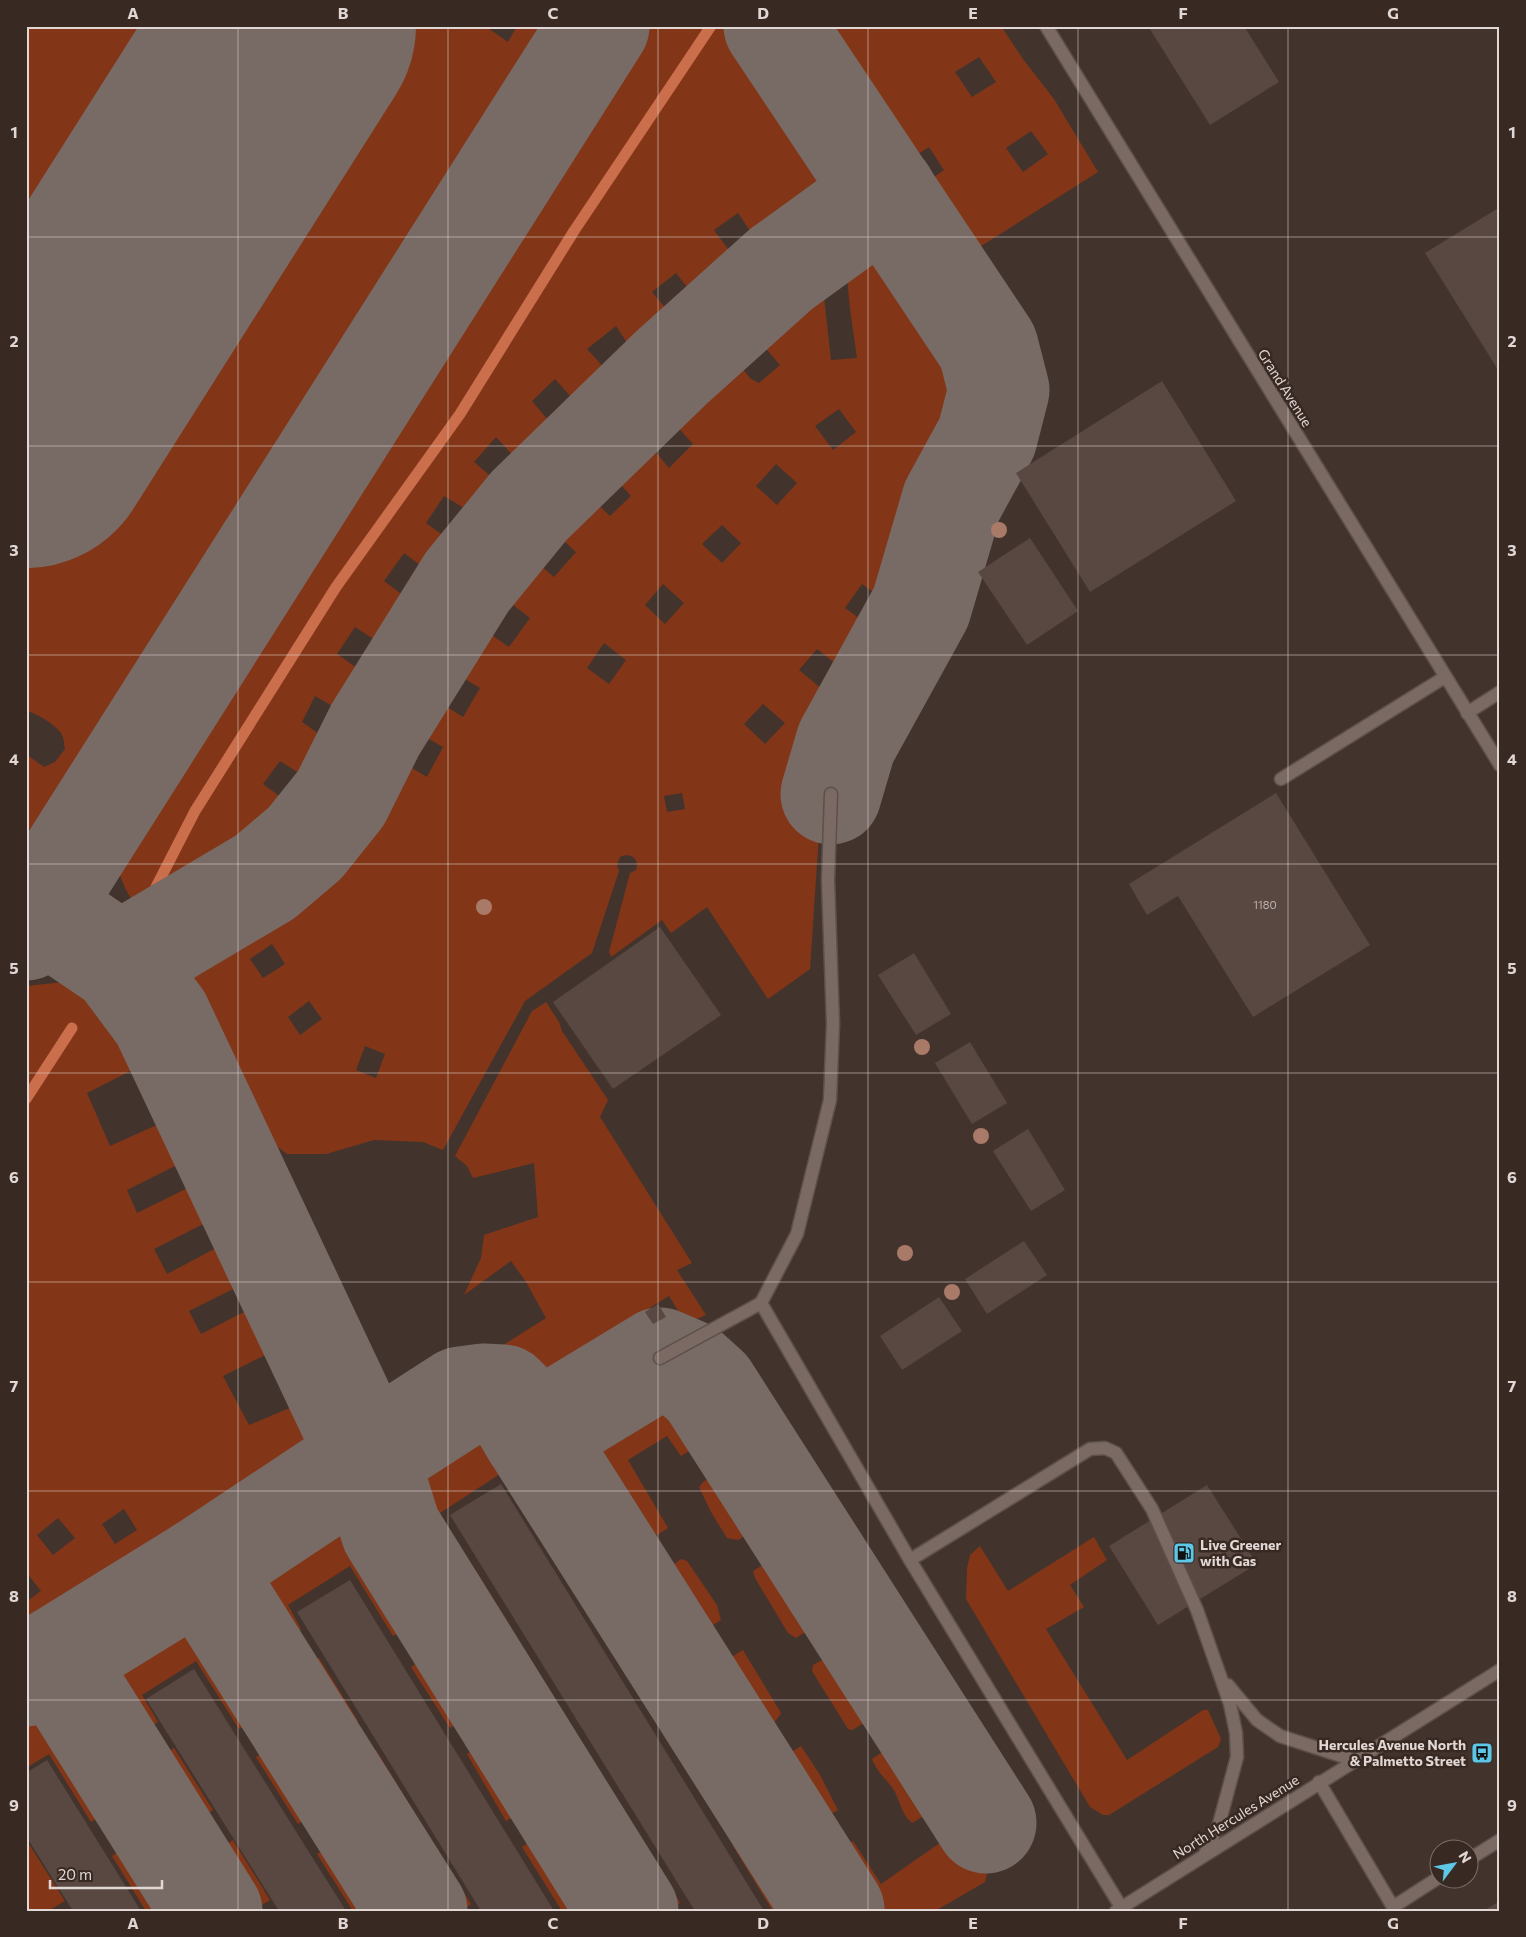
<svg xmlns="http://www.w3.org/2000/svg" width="1526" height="1937" viewBox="0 0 1526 1937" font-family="Commissioner,sans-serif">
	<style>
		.green { fill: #833617; fill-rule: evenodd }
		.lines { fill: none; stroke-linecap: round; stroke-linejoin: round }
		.stream { stroke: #ca6e4b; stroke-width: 11 }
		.taxiway { stroke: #786b66; stroke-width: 101 }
		.runway { stroke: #786b66; stroke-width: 254 }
		.building { fill: #594842 }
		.lane-casing { stroke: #5d504a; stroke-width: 15 }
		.street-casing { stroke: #5d504a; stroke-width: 15 }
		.secondary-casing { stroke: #5d504a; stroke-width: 15 }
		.lane { stroke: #7b6a63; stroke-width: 12 }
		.street { stroke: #7b6a63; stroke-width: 12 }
		.secondary { stroke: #7b6a63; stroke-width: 12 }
		.tree { fill: #a97a68 }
		.grid { fill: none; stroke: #e1d7d4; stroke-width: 1; stroke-opacity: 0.55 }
		.labels { text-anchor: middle; stroke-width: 5; stroke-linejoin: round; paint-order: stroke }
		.number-label { font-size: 11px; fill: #bfb3b0 }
		.street-label { font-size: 14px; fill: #e1d7d4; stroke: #382923 }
		.poi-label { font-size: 14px; font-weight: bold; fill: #e1d7d4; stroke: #382923; text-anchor: start }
		.neatline { fill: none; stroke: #e1d7d4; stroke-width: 2 }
		.grid-label { font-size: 16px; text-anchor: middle; font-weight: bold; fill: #e1d7d4 }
	</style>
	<rect width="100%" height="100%" fill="#42332d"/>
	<g class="green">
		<polygon points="26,26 212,26 26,320"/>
		<path d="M 364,26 L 485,26 L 508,42 L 517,26 L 567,26 L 62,828 L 38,831 L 26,828 L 26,754 L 44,767 L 55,762 L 65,749 C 64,744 64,737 61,733 C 54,724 37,713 26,711 L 26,562 Z"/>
		<path d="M 630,26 L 754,26 L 853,176 L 846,197 L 820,221 L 772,255 L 765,253 L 738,213 L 714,230 L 748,276 L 708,314 L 676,273 L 652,292 L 679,324 L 682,335 L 646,364 L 641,364 L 616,326 L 587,349 L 617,382 L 619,393 L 594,416 L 587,415 L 555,379 L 532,401 L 557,431 L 562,443 L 535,471 L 520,463 L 496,437 L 474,462 L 509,492 L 510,500 L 491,520 L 484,520 L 444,496 L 426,523 L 462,549 C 458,562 452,573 440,580 L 404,553 L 384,581 L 420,608 C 422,623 411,637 399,648 L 386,647 L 355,627 L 337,654 L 371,678 L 375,693 L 358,718 L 351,717 L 315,696 L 302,722 L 339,748 L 343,755 L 330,779 L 323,786 L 302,775 L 280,761 L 263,784 L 294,807 L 299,814 L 298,823 L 277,844 L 242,869 L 204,893 L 161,915 L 141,917 L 125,888 L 111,853 Z"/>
		<path d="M 799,26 L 818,26 L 823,34 L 835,26 L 1001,26 L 1023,59 L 1054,99 L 1098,172 L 978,248 L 959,248 L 936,238 ZM 979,57 L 996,82 L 972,97 L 955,72 ZM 1031,131 L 1048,154 L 1023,172 L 1006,148 ZM 929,147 L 944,170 L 921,186 L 906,162 Z"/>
		<path d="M 882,218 L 944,309 L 961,343 L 971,383 L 970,420 L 952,450 L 930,509 L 906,595 L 885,644 L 839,734 L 822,789 L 810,969 L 768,999 L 707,907 L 671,933 L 662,920 L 611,957 L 609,952 L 630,873 L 636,870 C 640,858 630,852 620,857 L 617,865 L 619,871 L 592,953 L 525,1001 L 443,1150 L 423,1142 L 374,1140 L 326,1154 L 287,1154 L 255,1130 L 230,1105 L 166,967 L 186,942 L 251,905 L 299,871 L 335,833 L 359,801 L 382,758 L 390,755 L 427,777 L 443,747 L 406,726 L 401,718 L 413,697 L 418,692 L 428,695 L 463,717 L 480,688 L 438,663 C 436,648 453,630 462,618 L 468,619 L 509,647 L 530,618 L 491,588 C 490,572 504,555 519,547 L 554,577 L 576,552 L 540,519 L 557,498 L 570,485 L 578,485 L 610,516 L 631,496 L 602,464 L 598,458 L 632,429 L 639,432 L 669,468 L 693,444 L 659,407 L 661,398 L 722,344 L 751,379 L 759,383 L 780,365 L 746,326 L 747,321 L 784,289 L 820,261 L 831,360 L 857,358 C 854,332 838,252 855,231 C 861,222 871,219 882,218 ZM 839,409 L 856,432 L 833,450 L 815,426 ZM 776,464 L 797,483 L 777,505 L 756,486 ZM 722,525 L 741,543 L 722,563 L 702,544 ZM 663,584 L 684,603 L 665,624 L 645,605 ZM 862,584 L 884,600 L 866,623 L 845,608 ZM 604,643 L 626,660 L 609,684 L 587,668 ZM 817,649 L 840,667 L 822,689 L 799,670 ZM 763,704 L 785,723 L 765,744 L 744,724 ZM 682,793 L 685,809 L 667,812 L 664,796 ZM 272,944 L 285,964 L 263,978 L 250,959 ZM 309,1001 L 322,1019 L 300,1035 L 288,1017 ZM 365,1046 L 385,1054 L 376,1078 L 356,1070 Z"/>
		<path d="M 64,982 C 73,983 83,983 91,986 C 122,999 138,1032 154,1059 L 87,1093 L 110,1146 L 179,1115 L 199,1154 L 127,1190 L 137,1213 L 210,1177 L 225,1213 L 154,1249 L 167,1274 L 237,1237 L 257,1277 L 189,1311 L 201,1334 L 267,1300 L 287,1344 L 223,1376 L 249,1425 L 311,1399 L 317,1418 L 310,1442 L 277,1487 L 233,1522 L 26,1652 L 26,1602 L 41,1591 L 26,1572 L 26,986 ZM 124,1509 L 137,1530 L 115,1544 L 102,1524 ZM 58,1518 L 75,1538 L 53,1555 L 37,1535 Z"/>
		<polygon points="546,1002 559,1022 562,1031 608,1100 600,1117 692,1263 677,1270 706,1315 686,1324 669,1296 643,1312 652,1327 667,1318 675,1330 597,1377 512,1368 497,1349 546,1318 526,1282 511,1261 464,1295 481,1258 484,1235 538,1217 534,1163 473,1178 467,1166 455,1156 532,1011"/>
		<polygon points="720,1336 818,1487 1007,1790 985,1882 935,1911 842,1911 849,1906 822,1860 853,1841 881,1884 977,1817 983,1827 997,1817 938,1718 700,1349"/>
		<polygon points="643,1382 692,1395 717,1434 681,1456 667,1436 628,1460 668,1528 632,1551 622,1546 565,1455 561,1440 564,1430"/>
		<polygon points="472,1414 506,1420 568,1517 562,1532 546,1542 503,1472 440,1513 453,1535 428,1548 418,1545 395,1489 399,1461"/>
		<polygon points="731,1464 740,1465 770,1511 770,1519 738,1540 727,1538 711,1512 699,1487 703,1482"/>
		<polygon points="332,1499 363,1505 389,1561 417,1607 415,1623 393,1636 350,1566 288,1605 301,1629 281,1643 265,1639 235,1590 242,1557"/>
		<polygon points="1094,1537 1107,1560 1070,1585 1084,1607 1046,1629 1127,1760 1203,1710 1208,1710 1221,1739 1218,1747 1109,1815 1103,1815 1090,1807 966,1599 967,1568 970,1555 980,1546 1008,1591"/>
		<polygon points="788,1550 795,1551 831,1609 828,1617 796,1638 788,1633 755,1578 753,1571"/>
		<polygon points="681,1559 687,1561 717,1605 721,1620 689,1641 681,1639 649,1585 652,1580"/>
		<polygon points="580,1560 597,1561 626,1608 621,1623 604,1634 564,1570"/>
		<polygon points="471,1563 511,1627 487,1640 473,1636 444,1592 447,1577"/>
		<polygon points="178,1596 207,1602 268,1699 266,1713 239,1729 196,1661 142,1695 158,1722 135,1736 120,1734 88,1678 96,1649"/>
		<polygon points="849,1645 856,1646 889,1698 889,1708 852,1730 848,1729 812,1671 813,1665"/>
		<polygon points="640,1650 655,1651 685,1698 678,1714 659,1726 621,1662"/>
		<path d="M 743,1650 L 781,1713 C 775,1726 756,1733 743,1735 L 715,1690 L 711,1679 L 714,1668 Z"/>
		<polygon points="434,1652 448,1652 477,1701 472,1715 450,1728 411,1667"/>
		<polygon points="528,1655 568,1720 547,1732 531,1729 502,1681 505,1669"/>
		<polygon points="319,1658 358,1721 339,1733 324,1730 295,1686 298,1670"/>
		<polygon points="29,1691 62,1699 102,1764 83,1776 90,1786 108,1775 122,1797 118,1806 91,1822 49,1754 26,1768 26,1692"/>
		<path d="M 909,1737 C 921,1745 944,1777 947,1791 C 948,1794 946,1799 946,1803 L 912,1823 C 902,1815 901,1804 895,1792 C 888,1780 877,1773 872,1759 L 900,1740 Z"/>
		<polygon points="284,1740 294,1740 330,1802 322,1810 298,1824 256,1757"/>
		<polygon points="486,1741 504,1743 535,1795 528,1808 506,1821 467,1754"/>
		<polygon points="694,1741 710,1742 741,1793 736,1806 716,1818 676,1754"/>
		<polygon points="801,1746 820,1775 838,1810 810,1826 798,1825 765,1773 774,1763"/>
		<polygon points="584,1747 624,1810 604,1823 586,1818 561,1774 563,1760"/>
		<polygon points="174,1748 213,1810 188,1826 173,1820 146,1776 149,1764"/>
		<polygon points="376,1750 414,1812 394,1825 379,1820 352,1776 355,1762"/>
		<polygon points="755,1832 768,1836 799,1886 792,1899 772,1910 733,1846"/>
		<polygon points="545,1833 563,1838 589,1882 586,1899 567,1911 562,1911 522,1847"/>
		<path d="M 147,1838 L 178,1890 C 170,1899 159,1911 146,1911 L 112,1856 L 136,1839 Z"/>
		<polygon points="342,1838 352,1838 380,1883 380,1897 357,1911 353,1911 317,1854"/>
		<polygon points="642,1839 680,1903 667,1911 644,1911 617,1867 622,1851"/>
		<polygon points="233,1840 270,1900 252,1911 228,1911 204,1870 208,1856"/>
		<polygon points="27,1841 65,1901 48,1911 26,1911"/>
		<polygon points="432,1841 471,1904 462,1911 437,1911 409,1866 416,1850"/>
	</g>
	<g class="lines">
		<g class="stream">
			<polyline points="156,887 195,811 336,587 460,414 574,231 711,26"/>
			<polyline points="26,1099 72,1028"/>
		</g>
		<g class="taxiway">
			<polyline points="774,26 988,347 999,390 987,437 952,501 921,607 846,743 831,794"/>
			<polyline points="26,899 120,963 161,1018 368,1457 201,1568 26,1676"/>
			<polyline points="26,930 599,26"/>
			<polyline points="120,963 265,877 305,843 341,798 375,730 467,582 529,506 671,368 781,269 886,193"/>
			<polyline points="533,1435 834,1910"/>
			<polyline points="201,1568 417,1911"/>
			<polyline points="54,1659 212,1911"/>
			<polyline points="628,1911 391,1530 368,1457 461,1397 483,1394 503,1395 518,1410 533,1435 660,1358 688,1370 708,1388 986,1823"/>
		</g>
		<polyline class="runway" points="26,441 289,26"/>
	</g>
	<g class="building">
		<polygon points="1148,26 1244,26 1279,82 1210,125"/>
		<polygon points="1500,207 1500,373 1425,253"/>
		<polygon points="1162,381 1236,501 1090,592 1016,473"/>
		<polygon points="1030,538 1078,611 1027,645 978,572"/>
		<polygon points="1276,793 1370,945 1253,1017 1178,896 1147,915 1129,884"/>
		<polygon points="660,927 721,1015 613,1089 553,1002"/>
		<polygon points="914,953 951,1014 916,1035 878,975"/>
		<polygon points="970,1042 1007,1103 972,1124 935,1063"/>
		<polygon points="1028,1129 1065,1190 1031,1211 993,1151"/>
		<polygon points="1024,1241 1047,1275 987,1314 965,1279"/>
		<polygon points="939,1297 962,1331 902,1370 880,1336"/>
		<polygon points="658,1304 666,1317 653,1324 645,1312"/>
		<polygon points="501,1484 764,1911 695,1911 450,1515"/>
		<polygon points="1207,1485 1257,1564 1158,1625 1109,1546"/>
		<polygon points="350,1580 554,1911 481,1911 297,1612"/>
		<polygon points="194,1669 346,1911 279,1911 146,1699"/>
		<polygon points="47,1760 141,1911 73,1911 26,1836 26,1773"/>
		<polygon points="1500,1901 1500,1911 1483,1911"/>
	</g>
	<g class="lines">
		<g class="lane-casing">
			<g id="lane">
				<polyline points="1467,713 1500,692"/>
				<polyline points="1281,779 1445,677"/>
				<polyline points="831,794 828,880 833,1024 830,1100 797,1234 761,1303 910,1560 1121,1907"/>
				<polyline points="660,1358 761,1303"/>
				<polyline points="910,1560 1090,1449 1105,1448 1116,1453 1152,1509 1197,1610 1230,1704 1236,1733 1237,1757 1219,1824 1205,1854"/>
				<polyline points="1228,1685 1257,1720 1280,1736 1354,1760"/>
				<polyline points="1319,1782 1393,1907 1438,1878"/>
				<polyline points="1468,1860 1500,1840"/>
			</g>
		</g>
		<g class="street-casing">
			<polyline id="street" points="1046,26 1500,765"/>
		</g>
		<g class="secondary-casing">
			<polyline id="secondary" points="1116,1911 1500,1670"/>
		</g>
		<use href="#lane" class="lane"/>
		<use href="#street" class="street"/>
		<use href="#secondary" class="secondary"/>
	</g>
	<g class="tree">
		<circle cx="999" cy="530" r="8"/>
		<circle cx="484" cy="907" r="8"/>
		<circle cx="922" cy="1047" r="8"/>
		<circle cx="981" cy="1136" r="8"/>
		<circle cx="905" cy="1253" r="8"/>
		<circle cx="952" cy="1292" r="8"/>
	</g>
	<path class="grid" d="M 238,26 L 238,1911M 448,26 L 448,1911M 658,26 L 658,1911M 868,26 L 868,1911M 1078,26 L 1078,1911M 1288,26 L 1288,1911M 26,237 L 1500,237M 26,446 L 1500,446M 26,655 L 1500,655M 26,864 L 1500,864M 26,1073 L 1500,1073M 26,1282 L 1500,1282M 26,1491 L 1500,1491M 26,1700 L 1500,1700"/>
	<defs>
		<g id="fuel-square" transform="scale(1.125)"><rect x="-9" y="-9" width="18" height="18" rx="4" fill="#5dc7e8" stroke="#382923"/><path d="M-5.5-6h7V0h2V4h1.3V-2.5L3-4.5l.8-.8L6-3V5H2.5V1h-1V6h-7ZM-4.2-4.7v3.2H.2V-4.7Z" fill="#111"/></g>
		<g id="bus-square" transform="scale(1.125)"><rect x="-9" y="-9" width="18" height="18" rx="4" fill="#5dc7e8" stroke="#382923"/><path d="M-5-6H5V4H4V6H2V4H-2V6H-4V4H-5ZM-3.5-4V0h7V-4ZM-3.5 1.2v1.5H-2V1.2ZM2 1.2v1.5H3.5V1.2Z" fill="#111"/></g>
	</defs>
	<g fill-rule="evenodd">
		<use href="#fuel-square" x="1184" y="1553"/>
		<use href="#bus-square" x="1482" y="1753"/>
	</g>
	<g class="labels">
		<g class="number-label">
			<text x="1265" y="909">1180</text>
		</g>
		<g class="street-label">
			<text transform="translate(1285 388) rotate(58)" y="5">Grand Avenue</text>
			<text transform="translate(1236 1817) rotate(-32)" y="5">North Hercules Avenue</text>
		</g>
		<g class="poi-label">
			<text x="1200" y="1550">Live Greener<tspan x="1200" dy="16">with Gas</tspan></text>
			<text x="1466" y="1750" text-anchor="end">Hercules Avenue North<tspan x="1466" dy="16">&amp; Palmetto Street</tspan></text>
		</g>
	</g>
	<rect width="1526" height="1937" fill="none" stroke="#382923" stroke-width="55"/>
	<g transform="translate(1454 1864) rotate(58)"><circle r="24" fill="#382923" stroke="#7c6f6a"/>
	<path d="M0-4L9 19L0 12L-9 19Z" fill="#5dc7e8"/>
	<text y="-8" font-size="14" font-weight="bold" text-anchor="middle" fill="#e1d7d4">N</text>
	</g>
	<path d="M50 1880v8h112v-8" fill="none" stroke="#e1d7d4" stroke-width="2.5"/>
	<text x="58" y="1880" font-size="15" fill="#e1d7d4" stroke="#382923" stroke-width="4" paint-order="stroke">20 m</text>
	<rect x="28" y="28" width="1470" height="1882" class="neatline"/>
	<g class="grid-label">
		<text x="133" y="19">A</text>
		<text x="343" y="19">B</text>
		<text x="553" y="19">C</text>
		<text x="763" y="19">D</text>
		<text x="973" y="19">E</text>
		<text x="1183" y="19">F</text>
		<text x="1393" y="19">G</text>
		<text x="14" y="138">1</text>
		<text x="1512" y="138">1</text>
		<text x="14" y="347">2</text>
		<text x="1512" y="347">2</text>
		<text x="14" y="556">3</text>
		<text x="1512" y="556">3</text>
		<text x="14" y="765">4</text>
		<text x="1512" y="765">4</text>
		<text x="14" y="974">5</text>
		<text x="1512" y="974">5</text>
		<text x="14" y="1183">6</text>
		<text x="1512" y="1183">6</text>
		<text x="14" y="1392">7</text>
		<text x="1512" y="1392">7</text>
		<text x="14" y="1602">8</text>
		<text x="1512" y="1602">8</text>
		<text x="14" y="1811">9</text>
		<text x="1512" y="1811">9</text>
		<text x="133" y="1929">A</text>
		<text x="343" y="1929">B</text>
		<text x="553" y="1929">C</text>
		<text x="763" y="1929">D</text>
		<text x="973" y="1929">E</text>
		<text x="1183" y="1929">F</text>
		<text x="1393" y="1929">G</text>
	</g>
</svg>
